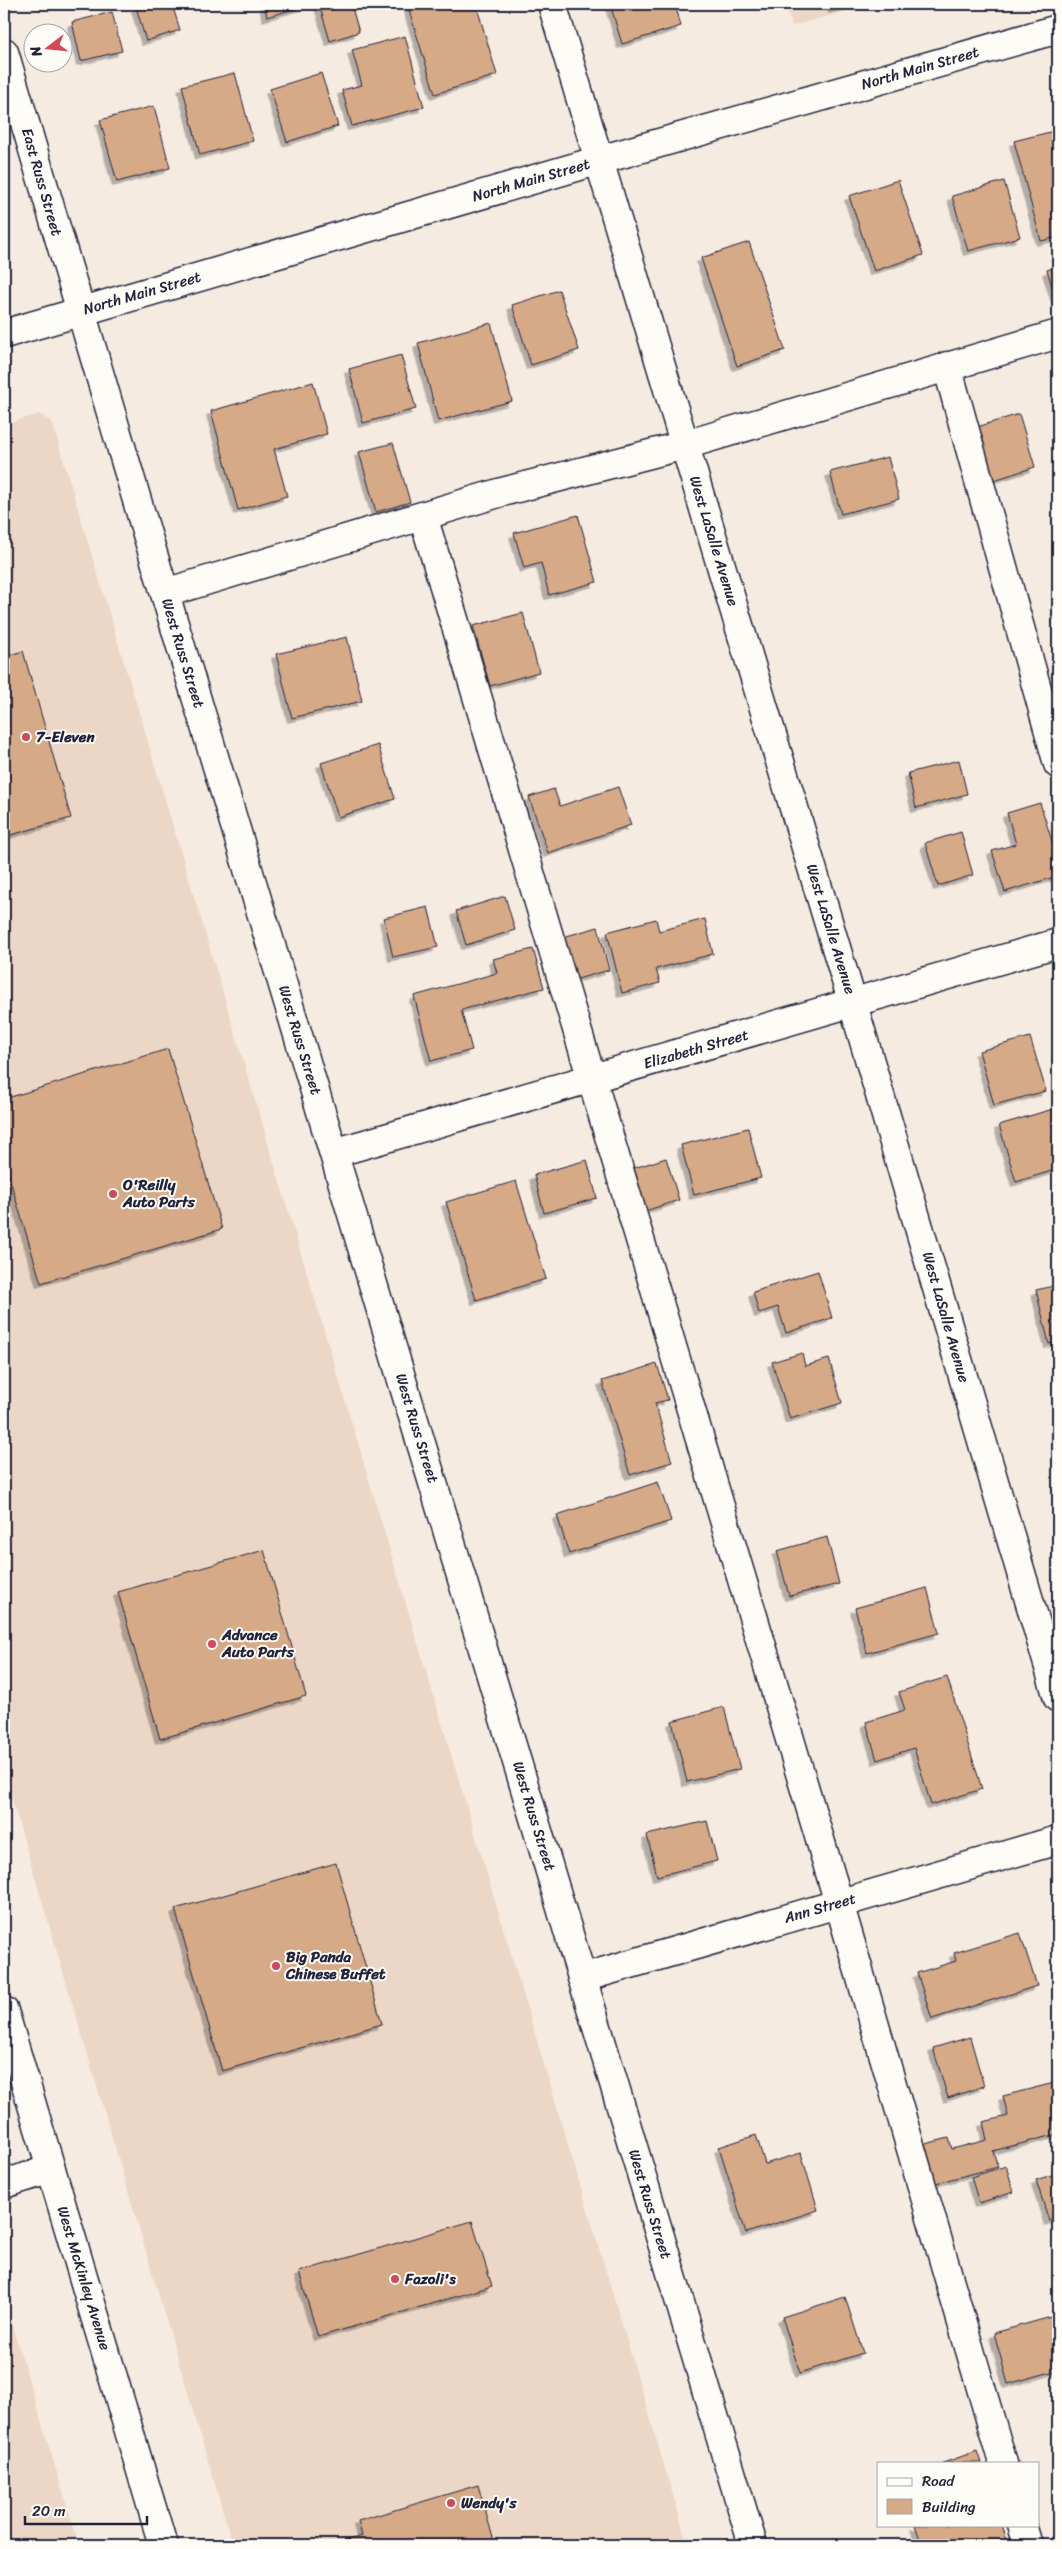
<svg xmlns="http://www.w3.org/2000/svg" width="1062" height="2549" viewBox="0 0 1062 2549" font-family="Sriracha,sans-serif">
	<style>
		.built { fill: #ecd7c6 }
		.building { fill: #d6a987; stroke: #22223b; filter: url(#shadow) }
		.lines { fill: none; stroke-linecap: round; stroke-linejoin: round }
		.minor-casing { stroke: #22223b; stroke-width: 31 }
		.major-casing { stroke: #22223b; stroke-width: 31 }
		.minor { stroke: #fdfcf7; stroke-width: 28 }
		.major { stroke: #fdfcf7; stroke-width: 28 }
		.poi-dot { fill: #d1495b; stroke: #fdfcf7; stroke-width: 2 }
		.labels { text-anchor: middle; stroke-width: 4; stroke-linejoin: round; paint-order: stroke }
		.street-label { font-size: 15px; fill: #22223b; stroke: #fdfcf7 }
		.poi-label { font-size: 15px; font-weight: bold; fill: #22223b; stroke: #fdfcf7; text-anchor: start }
	</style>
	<defs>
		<filter id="shadow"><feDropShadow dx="-4.5" dy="4.5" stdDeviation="0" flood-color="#0004"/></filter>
	</defs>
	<rect width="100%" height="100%" fill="#f5ebe1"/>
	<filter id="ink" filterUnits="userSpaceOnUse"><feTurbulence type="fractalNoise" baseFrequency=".02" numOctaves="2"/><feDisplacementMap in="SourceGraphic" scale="10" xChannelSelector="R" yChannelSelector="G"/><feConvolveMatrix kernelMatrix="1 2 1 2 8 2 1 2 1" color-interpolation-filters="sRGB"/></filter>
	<g filter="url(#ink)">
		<g class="built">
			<polygon points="785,4 872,4 792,26"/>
			<polygon points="39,414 52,422 688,2545 233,2545 4,1773 4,425"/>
			<polygon points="4,2299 79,2545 4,2545"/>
		</g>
		<g class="building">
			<polygon points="146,4 172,4 180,30 146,41 136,7"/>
			<polygon points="264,4 303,4 304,6 267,17"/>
			<polygon points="319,4 351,4 359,32 330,41"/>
			<polygon points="407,4 476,4 497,75 435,94"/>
			<polygon points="610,4 675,4 681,26 622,44"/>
			<polygon points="832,4 851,4 833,9"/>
			<polygon points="112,12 122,51 81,61 72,22"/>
			<polygon points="405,36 424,107 352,126 342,90 362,85 352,50"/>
			<polygon points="235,73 253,141 200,155 182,86"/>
			<polygon points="321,73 338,126 287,142 270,89"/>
			<polygon points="154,106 170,168 117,182 100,120"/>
			<polygon points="1058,130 1058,237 1041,241 1014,141"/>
			<polygon points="898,180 923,255 874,271 849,196"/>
			<polygon points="1004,181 1020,237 968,251 952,196"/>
			<polygon points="749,242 785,350 737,366 701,258"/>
			<polygon points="1058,266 1058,305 1047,270"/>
			<polygon points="559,290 579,350 531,365 512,305"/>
			<polygon points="491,323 512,401 438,421 418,343"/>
			<polygon points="401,355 416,409 363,423 349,369"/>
			<polygon points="313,382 327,434 274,449 287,496 238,510 211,411"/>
			<polygon points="1019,414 1035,467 991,481 974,428"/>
			<polygon points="393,443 410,502 376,512 359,452"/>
			<polygon points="888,457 899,499 841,514 830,472"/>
			<polygon points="578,515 597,582 549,595 541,563 524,568 514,533"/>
			<polygon points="523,613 539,672 490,686 473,626"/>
			<polygon points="347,637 362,701 292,718 276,654"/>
			<polygon points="23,651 71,818 4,837 4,657"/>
			<polygon points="378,745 395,799 338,817 321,763"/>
			<polygon points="959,760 967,794 916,808 908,773"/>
			<polygon points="618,787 631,825 548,853 529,797 554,789 560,806"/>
			<polygon points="1040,803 1058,860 1058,876 1005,892 992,851 1016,844 1007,813"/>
			<polygon points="961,832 973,875 938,886 925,843"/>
			<polygon points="505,896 515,930 466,945 456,911"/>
			<polygon points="428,907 438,947 393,957 384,918"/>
			<polygon points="656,919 659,931 705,919 713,954 656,969 660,983 622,993 607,932"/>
			<polygon points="598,927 609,970 574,980 563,937"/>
			<polygon points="533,949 544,988 461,1010 472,1050 431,1061 414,996 497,973 493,959"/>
			<polygon points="1030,1037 1046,1091 994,1105 979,1051"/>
			<polygon points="168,1049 222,1229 41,1283 4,1160 4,1099"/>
			<polygon points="1053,1109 1058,1127 1058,1169 1016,1182 999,1125"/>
			<polygon points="748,1128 761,1178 694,1195 681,1145"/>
			<polygon points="666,1158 679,1200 645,1211 631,1169"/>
			<polygon points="587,1160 597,1198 544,1213 534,1175"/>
			<polygon points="516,1181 546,1279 476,1300 446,1202"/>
			<polygon points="818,1271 832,1318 786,1333 778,1307 759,1313 753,1292"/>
			<polygon points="1058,1285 1058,1341 1049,1344 1036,1290"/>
			<polygon points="802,1353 805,1366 829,1359 842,1403 790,1419 772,1362"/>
			<polygon points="657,1364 668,1400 655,1403 672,1462 630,1475 602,1381"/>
			<polygon points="658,1482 671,1521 569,1554 557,1515"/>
			<polygon points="827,1537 839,1584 789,1596 777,1551"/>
			<polygon points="264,1550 306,1696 160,1739 118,1592"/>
			<polygon points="927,1588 939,1633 867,1653 855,1608"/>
			<polygon points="947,1677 982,1789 931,1805 914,1748 877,1760 866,1722 905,1710 899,1692"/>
			<polygon points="724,1707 740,1769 687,1782 672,1721"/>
			<polygon points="707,1821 717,1861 657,1876 647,1835"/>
			<polygon points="336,1863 382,2024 222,2071 175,1909"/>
			<polygon points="1020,1933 1037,1986 932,2019 917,1973 956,1961 954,1953"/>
			<polygon points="970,2037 984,2086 948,2098 933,2048"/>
			<polygon points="1058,2082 1058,2134 993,2151 998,2167 936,2183 925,2144 949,2138 952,2149 987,2140 983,2122 1008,2116 1003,2096"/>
			<polygon points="756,2135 765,2164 801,2153 818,2210 746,2233 719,2147"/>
			<polygon points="1006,2166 1014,2192 979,2203 971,2177"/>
			<polygon points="1058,2173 1058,2218 1049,2221 1036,2180"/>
			<polygon points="472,2221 492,2286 318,2337 299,2272"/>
			<polygon points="845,2297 863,2353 800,2373 782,2317"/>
			<polygon points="1058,2315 1058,2370 1008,2384 994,2333"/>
			<polygon points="977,2451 981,2463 943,2463"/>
			<polygon points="478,2485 495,2545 330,2545 362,2536 358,2521"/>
			<polygon points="915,2525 1002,2525 1007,2540 993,2545 922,2545"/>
		</g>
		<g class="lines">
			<g class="minor-casing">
				<g id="minor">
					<polyline points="552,4 853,1004 1058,1698"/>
					<polyline points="4,52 144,524 753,2545"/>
					<polyline points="947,366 1058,764"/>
					<polyline points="423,516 839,1903 1003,2463"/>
					<polyline points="165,593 502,492 685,445 1058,334"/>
					<polyline points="334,1153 1058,943"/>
					<polyline points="582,1978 1058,1840"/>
					<polyline points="4,2184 51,2169"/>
					<polyline points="1022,2525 1028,2545"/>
				</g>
			</g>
			<g class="major-casing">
				<g id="major">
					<polyline points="4,334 600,160 1058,29"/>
					<polyline points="4,2011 163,2545"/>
				</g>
			</g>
			<use href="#minor" class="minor"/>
			<use href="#major" class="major"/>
		</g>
	</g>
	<g class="poi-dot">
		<circle cx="26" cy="737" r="5"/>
		<circle cx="113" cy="1194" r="5"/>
		<circle cx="212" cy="1644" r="5"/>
		<circle cx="276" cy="1966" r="5"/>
		<circle cx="395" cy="2279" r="5"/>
		<circle cx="451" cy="2503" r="5"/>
	</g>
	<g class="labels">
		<g class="street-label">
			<text transform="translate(920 68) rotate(-16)" y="5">North Main Street</text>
			<text transform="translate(531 180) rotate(-16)" y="5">North Main Street</text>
			<text transform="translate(42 182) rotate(74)" y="5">East Russ Street</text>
			<text transform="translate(142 293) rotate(-16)" y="5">North Main Street</text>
			<text transform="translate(714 541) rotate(73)" y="5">West LaSalle Avenue</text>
			<text transform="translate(183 653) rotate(73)" y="5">West Russ Street</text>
			<text transform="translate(831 929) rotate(73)" y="5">West LaSalle Avenue</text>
			<text transform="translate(300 1040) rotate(73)" y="5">West Russ Street</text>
			<text transform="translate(696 1049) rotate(-16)" y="5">Elizabeth Street</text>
			<text transform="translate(946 1317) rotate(74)" y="5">West LaSalle Avenue</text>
			<text transform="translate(417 1428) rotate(73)" y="5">West Russ Street</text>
			<text transform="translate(534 1816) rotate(73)" y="5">West Russ Street</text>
			<text transform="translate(820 1908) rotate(-16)" y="5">Ann Street</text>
			<text transform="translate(650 2204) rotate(73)" y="5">West Russ Street</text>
			<text transform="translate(84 2278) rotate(73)" y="5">West McKinley Avenue</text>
		</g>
		<g class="poi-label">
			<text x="36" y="742">7-Eleven</text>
			<text x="123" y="1190">O'Reilly<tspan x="123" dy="17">Auto Parts</tspan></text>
			<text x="222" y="1640">Advance<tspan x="222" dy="17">Auto Parts</tspan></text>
			<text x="286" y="1962">Big Panda<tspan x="286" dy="17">Chinese Buffet</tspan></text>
			<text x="405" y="2284">Fazoli's</text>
			<text x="461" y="2508">Wendy's</text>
		</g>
	</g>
	<rect width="1062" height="2549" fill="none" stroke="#fdfcf7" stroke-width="20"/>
	<rect x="10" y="10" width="1042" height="2529" fill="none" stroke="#22223b" stroke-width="2" filter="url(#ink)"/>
	<rect x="877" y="2462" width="162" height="65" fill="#fdfcf7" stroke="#a5a5ac"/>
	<rect x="887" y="2478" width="25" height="8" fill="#fdfcf7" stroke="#a5a5ac"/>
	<text x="922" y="2486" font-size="15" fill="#22223b">Road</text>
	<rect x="887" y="2499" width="25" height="15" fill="#d6a987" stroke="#a5a5ac"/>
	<text x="922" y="2512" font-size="15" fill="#22223b">Building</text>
	<g transform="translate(48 48) rotate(254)"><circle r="24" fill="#fdfcf7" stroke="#a5a5ac"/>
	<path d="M0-4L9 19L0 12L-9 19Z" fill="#d1495b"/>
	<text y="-8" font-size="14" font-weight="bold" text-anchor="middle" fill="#22223b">N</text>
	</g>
	<path d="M25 2516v8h122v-8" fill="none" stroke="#22223b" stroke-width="2.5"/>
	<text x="32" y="2516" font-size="15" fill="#22223b" stroke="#fdfcf7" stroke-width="4" paint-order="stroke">20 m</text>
</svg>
